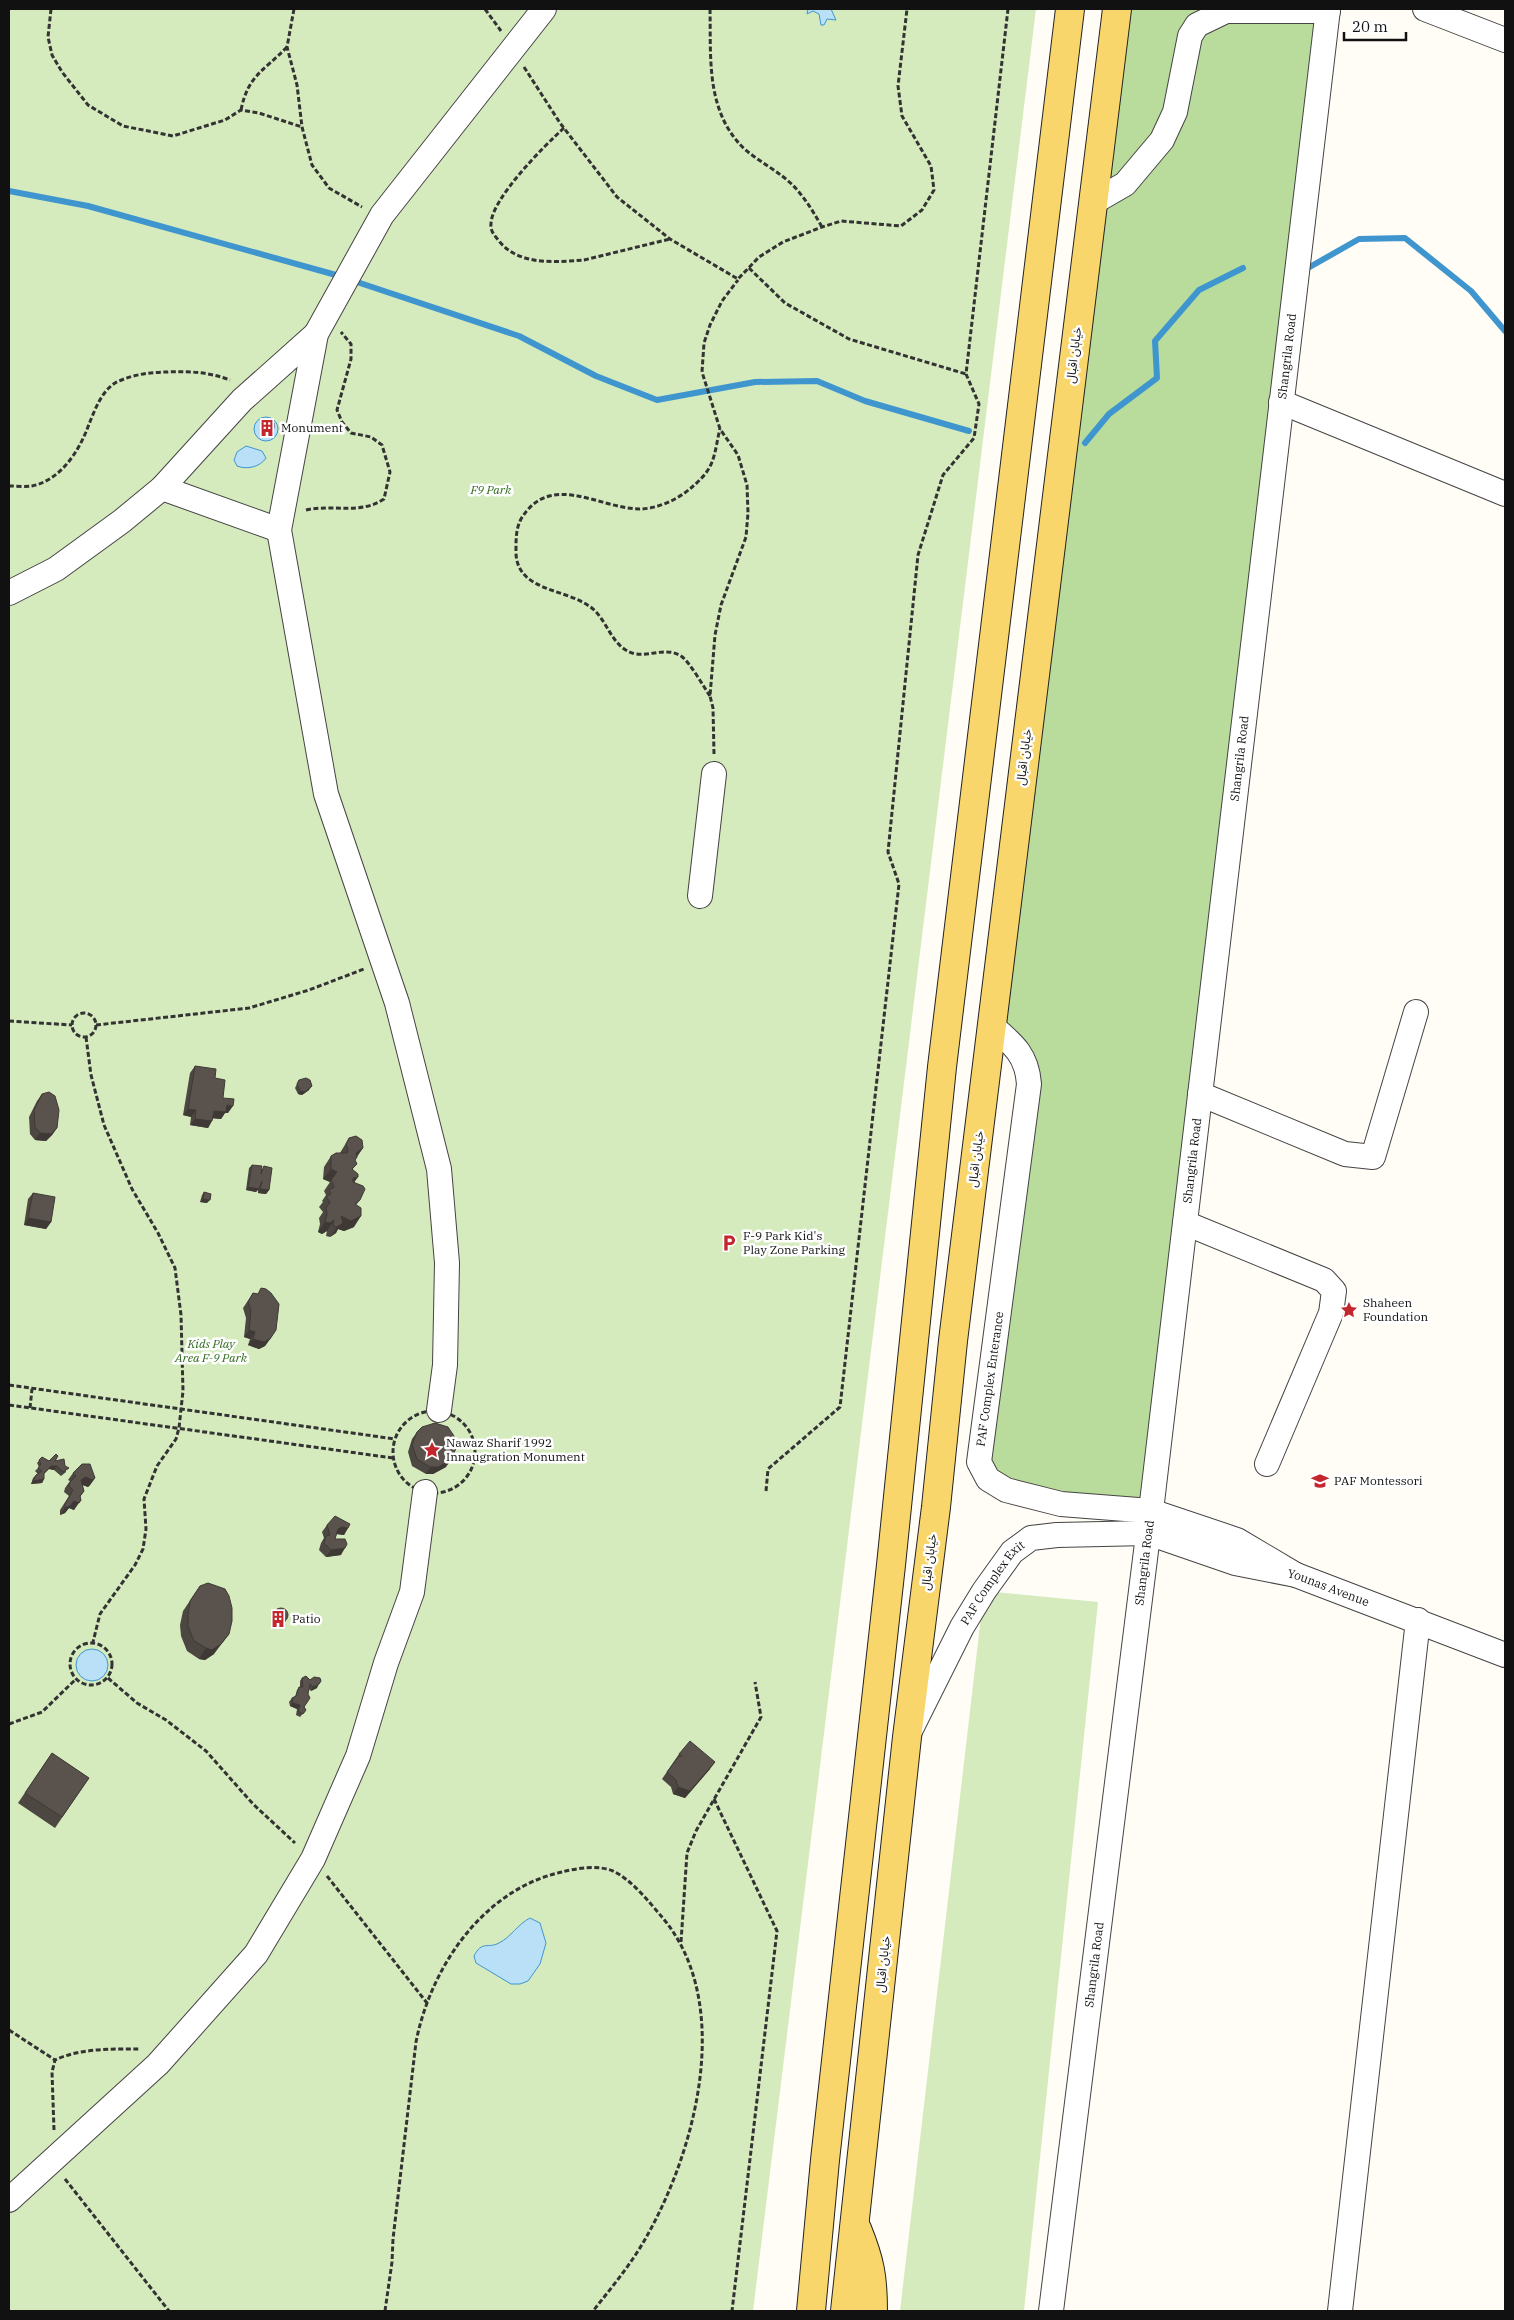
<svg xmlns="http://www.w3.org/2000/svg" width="1514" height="2320" viewBox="0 0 1514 2320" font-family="'IBM Plex Serif','Noto Sans Arabic',serif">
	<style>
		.green { fill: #d5ebbd }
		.forest { fill: #b9dc9c }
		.water { fill: #b9e0f7; stroke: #3f96cf }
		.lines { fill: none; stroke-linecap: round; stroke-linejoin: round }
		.stream { stroke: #3f96cf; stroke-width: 6 }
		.minor-casing { stroke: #444; stroke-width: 26 }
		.major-casing { stroke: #222; stroke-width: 30 }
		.path { stroke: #333; stroke-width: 3; stroke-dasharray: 5 2.5; stroke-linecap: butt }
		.minor { stroke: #fff; stroke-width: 24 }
		.major { stroke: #f9d66b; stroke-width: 28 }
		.wall { fill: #4d4742 }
		.shaded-wall { fill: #3f3936 }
		.building { fill: #5a524d; stroke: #3f3936 }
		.labels { text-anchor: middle; stroke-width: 5; stroke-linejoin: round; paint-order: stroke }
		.street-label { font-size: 12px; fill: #111; stroke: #fff }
		.poi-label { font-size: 12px; fill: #111; stroke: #fff; text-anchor: start }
		.park-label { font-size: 12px; font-style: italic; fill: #2f6b1f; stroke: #fff }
	</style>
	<rect width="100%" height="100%" fill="#fffdf5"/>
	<g class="green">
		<polygon points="9,9 1036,9 753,2311 9,2311"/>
		<polygon points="984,1591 1098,1602 1024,2311 900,2311"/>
	</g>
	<polygon class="forest" points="1117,9 1328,9 1151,1511 988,1479 1029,1084 992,1026"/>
	<g class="water">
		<polygon points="808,9 831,9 836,20 827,19 824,25 821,25 819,14 813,11 807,14"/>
		<circle cx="266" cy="429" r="12"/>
		<path d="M 246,446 L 262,451 L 266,458 C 260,467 247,470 237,466 L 234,460 L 237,452 Z"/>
		<circle cx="92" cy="1665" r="16"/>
		<path d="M 530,1918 L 540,1923 L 546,1943 L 540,1964 L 528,1981 L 520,1984 L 511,1984 L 476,1963 L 474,1956 C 482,1940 488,1949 499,1943 C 511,1937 518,1924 530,1918 Z"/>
	</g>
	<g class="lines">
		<g class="stream">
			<polyline points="9,191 88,206 336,275 519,336 596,376 657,400 755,382 817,381 865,401 969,431"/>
			<polyline points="1308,268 1359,239 1405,238 1471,291 1505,331"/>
			<polyline points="1085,443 1109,414 1157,378 1155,341 1199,290 1243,268"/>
		</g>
		<g class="minor-casing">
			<g id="minor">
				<polyline points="1425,9 1505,40"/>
				<polyline points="1092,203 1125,184 1162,140 1175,112 1190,36 1197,25 1226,11 1328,11"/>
				<polyline points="1281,402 1505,494"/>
				<polyline points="162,488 279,530"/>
				<polyline points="9,593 56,569 122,521 162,488 242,400 316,334"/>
				<polyline points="700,896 714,774"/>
				<path d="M 992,1026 C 1013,1044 1027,1055 1029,1084 L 979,1462 L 988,1479 L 1006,1490 L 1061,1504 L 1151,1511 L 1237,1540 L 1296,1575"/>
				<polyline points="1200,1094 1345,1154 1373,1157 1416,1012"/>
				<polyline points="1185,1223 1324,1280 1334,1291 1331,1313 1267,1464"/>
				<polyline points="439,1410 445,1365 447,1263 439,1169 397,1003 326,794 279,530 316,334 382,215 544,9"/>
				<path id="s1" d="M 911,1729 L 962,1627 L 984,1591 L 1012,1552 L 1031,1538 L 1057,1535 L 1148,1533 L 1235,1563 L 1296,1575 L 1505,1655"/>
				<polyline points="9,2200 158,2064 256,1954 313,1859 358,1756 386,1663 412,1592 425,1492"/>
				<path id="s2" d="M 1051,2311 L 1151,1511 L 1328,9"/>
				<polyline points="1340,2311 1418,1620"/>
			</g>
		</g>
		<g class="major-casing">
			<g id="major">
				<path d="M 857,2229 C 870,2261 873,2277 873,2311"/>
				<polyline points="811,2311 825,2160 891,1565 942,1067 1070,9"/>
				<polyline points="845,2311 907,1737 936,1507 953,1341 1117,9"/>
			</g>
		</g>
		<g class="path">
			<polyline points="51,9 48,37 52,55 62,72 88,105 123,126 173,136 225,120 241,110 259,113 302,127"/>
			<polyline points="294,9 287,47 297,85 302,127 312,165 329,188 362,207"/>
			<polyline points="485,9 501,31"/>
			<path d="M 710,9 C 711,54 706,104 737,141 C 748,155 768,165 782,176 C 800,189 811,208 822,227"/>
			<polyline points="524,67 560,123 617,197 670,239 738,279 759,257 783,242 822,227 841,221 901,226 922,210 934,190 931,166 902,116 898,86 907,9"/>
			<path d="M 241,110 C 248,75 264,71 287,47"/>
			<path d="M 564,128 C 545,145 491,199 491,224 C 490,231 495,236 499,241 C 519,266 555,262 584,260 L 670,239"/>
			<polyline points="749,268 785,303 849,339 966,374"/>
			<path d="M 9,486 C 16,486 25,487 32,486 C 61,480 80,450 89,424 C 95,410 101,392 115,383 C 130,375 150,372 167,372 C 189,371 209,372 230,380"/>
			<path d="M 306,510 C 333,504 360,515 384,499 L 390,472 L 382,445 L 371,437 L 351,433 L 342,422 L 337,410 L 351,359 L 351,344 L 341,332"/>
			<path d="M 710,696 C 703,686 690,662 681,656 C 667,647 651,656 636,654 C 612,649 609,623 593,609 C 567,587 514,593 516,549 C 516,538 516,529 521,519 C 550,471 598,508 639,509 C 657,509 677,500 691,488 C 699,481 708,473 712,462 C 716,452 717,440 720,429"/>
			<polyline points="714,754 713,708 710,696 715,635 721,605 746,537 748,513 747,485 738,455 720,429 702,372 704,343 710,325 722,301 738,280"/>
			<circle cx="84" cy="1025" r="12"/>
			<polyline points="9,1021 72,1025"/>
			<polyline points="96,1025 249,1008 309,990 364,969"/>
			<polyline points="86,1037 91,1075 104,1125 132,1189 158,1233 175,1268 181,1315 183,1391 179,1428 176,1439 157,1466 144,1499 146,1529 143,1549 135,1565 100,1614 93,1642"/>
			<polyline points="9,1385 395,1439"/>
			<polyline points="9,1405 393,1458"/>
			<polyline points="30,1408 32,1389"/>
			<circle cx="434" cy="1452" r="41"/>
			<polyline points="766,1491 768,1469 840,1407 899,884 888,852 918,555 943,475 974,438 979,404 966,374 1008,9"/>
			<circle cx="91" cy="1664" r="21"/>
			<polyline points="108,1678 137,1703 166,1720 206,1751 253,1804 295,1843"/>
			<polyline points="9,1724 42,1712 76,1679"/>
			<polyline points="714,1799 777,1931 732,2311"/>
			<polyline points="327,1876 427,2003"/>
			<polyline points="681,1942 687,1853 696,1831 761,1717 755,1682"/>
			<polyline points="9,2030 55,2060"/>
			<path d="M 54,2130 L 52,2072 L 55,2060 C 80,2048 113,2049 140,2049"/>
			<polyline points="65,2179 169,2311"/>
			<path d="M 385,2311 L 392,2262 L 393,2239 L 416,2042 C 431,1966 484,1889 562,1872 C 577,1868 599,1865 613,1871 C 632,1880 649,1902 662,1917 C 734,2002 697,2146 648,2234 C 633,2262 612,2287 593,2311"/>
		</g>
		<use href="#minor" class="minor"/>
		<use href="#major" class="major"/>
	</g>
	<g class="wall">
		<polygon points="264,422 274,428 269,434 263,434 261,429"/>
		<polygon points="195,1066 215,1078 228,1113 225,1113 221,1119 213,1118 208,1128 190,1125 191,1117 183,1115 190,1073"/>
		<polygon points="299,1080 309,1090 302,1095 298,1094 295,1088"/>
		<polygon points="42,1094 57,1128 52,1135 46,1141 35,1140 30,1134 29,1117 37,1101"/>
		<polygon points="349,1138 363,1148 355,1160 353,1169 354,1182 360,1200 356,1205 354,1227 344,1231 338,1229 336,1233 330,1237 326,1236 327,1231 322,1234 318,1232 320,1224 319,1218 323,1212 319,1207 323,1202 322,1201 326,1195 324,1191 330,1182 323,1179 324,1167 331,1156 340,1153"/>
		<polygon points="252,1165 262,1170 264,1166 269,1190 266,1194 258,1193 258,1189 256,1192 246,1190 249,1168"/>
		<polygon points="204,1192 207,1203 200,1202 202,1195"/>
		<polygon points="33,1193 51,1222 46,1229 24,1225 28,1199"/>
		<polygon points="253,1293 270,1339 265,1346 259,1349 248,1345 250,1339 244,1337 246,1318 243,1308"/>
		<polygon points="417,1432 446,1467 433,1474 426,1474 412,1466 408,1452 412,1439"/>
		<polygon points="42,1457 49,1461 55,1461 65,1466 66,1472 61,1476 54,1470 49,1469 44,1474 44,1479 42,1483 31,1484 33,1478 36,1475 38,1474 35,1471 39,1467 37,1463"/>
		<polygon points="73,1473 95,1478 90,1485 88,1487 82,1485 84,1491 80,1497 74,1510 69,1508 65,1513 60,1515 60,1510 69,1496 64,1492 65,1488 70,1481 68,1480"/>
		<polygon points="327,1525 348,1528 344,1535 336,1534 335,1539 341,1555 326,1557 319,1550 321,1543 324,1538 322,1532"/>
		<polygon points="200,1586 214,1654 205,1660 199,1659 187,1651 181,1636 180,1625 183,1611"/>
		<polygon points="278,1608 286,1621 280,1626 275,1625 272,1622 271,1617"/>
		<polygon points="302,1678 317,1688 311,1691 309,1689 304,1707 306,1710 300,1717 296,1715 297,1709 290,1706 289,1702 292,1698 295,1697 297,1690 299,1687 300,1687 300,1681"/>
		<polygon points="52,1753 89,1778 55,1828 18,1803"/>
		<polygon points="679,1754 710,1769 685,1798 673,1794 671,1787 662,1779"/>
	</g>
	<g class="shaded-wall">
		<polygon points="274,428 269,434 263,434 266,430"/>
		<polygon points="312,1086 309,1090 302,1095 298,1094 300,1091"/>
		<polygon points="227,1105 233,1106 228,1113 225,1113 221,1119 209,1118 214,1111"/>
		<polygon points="188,1109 196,1110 191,1117 183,1115"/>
		<polygon points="195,1119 212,1121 208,1128 190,1125"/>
		<polygon points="57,1128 52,1135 46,1141 35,1140 40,1133"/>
		<polygon points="363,1148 355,1158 356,1153"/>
		<polygon points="331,1169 337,1172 330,1182 323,1179"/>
		<polygon points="358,1177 351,1187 353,1178"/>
		<polygon points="248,1187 259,1189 256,1192 246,1190"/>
		<polygon points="260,1189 269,1190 266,1194 258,1193"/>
		<polygon points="203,1199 210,1200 207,1203 200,1202"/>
		<polygon points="341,1216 361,1216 354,1227 344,1231 338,1229 336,1233 330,1237 337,1227"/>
		<polygon points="28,1218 51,1222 46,1229 24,1225"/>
		<polygon points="334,1220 327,1231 322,1234 318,1232 325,1222"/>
		<polygon points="249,1330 255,1332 250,1339 244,1337"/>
		<polygon points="253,1339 270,1339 265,1346 259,1349 248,1345"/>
		<polygon points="451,1460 446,1467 433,1474 426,1474 430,1467"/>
		<polygon points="51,1466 57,1466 54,1470 49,1469 41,1476"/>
		<polygon points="86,1477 95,1478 90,1485 88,1487 81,1484 81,1480"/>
		<polygon points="44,1479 42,1483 31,1484 33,1481"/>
		<polygon points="84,1491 79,1498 81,1500 74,1510 69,1508 65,1513 60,1515 65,1508 74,1501"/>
		<polygon points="342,1527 348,1528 344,1535 337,1534 333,1536 338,1529"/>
		<polygon points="345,1548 341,1555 326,1557 331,1550"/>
		<polygon points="288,1617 280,1626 275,1625 278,1622"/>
		<polygon points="229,1634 214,1654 205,1660 199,1659 206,1648"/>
		<polygon points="319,1684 317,1688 311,1691 313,1687"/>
		<polygon points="293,1703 300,1705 297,1709 290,1706"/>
		<polygon points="715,1762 710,1769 685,1798 673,1794 678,1787"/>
	</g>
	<g class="building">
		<polygon points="271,420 274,423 274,428 272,431 266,430 263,425 264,422"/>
		<polygon points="195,1066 216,1069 215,1078 225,1080 223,1098 234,1099 233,1106 227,1105 226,1112 214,1111 212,1121 195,1119 196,1110 188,1109"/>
		<polygon points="306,1078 310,1080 312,1086 305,1092 300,1091 297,1084 299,1080"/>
		<polygon points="49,1092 55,1096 59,1110 57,1128 51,1134 40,1133 35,1127 34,1110 42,1094"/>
		<polygon points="356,1136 362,1140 363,1148 356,1153 357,1157 355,1160 357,1164 352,1169 358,1174 358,1177 353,1178 353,1182 363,1186 365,1189 360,1200 355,1204 361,1208 361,1216 351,1221 341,1216 343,1223 337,1227 333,1226 334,1220 330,1223 325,1222 327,1214 326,1208 330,1202 326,1197 331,1194 329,1190 334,1187 331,1180 337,1172 331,1169 331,1156 336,1153 347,1153 348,1150 346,1144 349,1138"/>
		<polygon points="252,1165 262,1166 261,1174 264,1166 272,1168 269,1190 260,1189 262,1181 259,1189 248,1187"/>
		<polygon points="204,1192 211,1194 210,1200 203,1199"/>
		<polygon points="33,1193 55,1197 51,1222 28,1218"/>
		<polygon points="261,1288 266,1289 271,1293 279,1304 276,1330 270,1339 264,1342 253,1339 255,1332 249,1330 251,1311 248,1302 253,1293 258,1294"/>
		<polygon points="435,1423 448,1427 456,1439 457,1446 451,1460 438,1467 430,1467 417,1459 412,1445 417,1432 422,1427"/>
		<polygon points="56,1454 58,1456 55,1461 64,1459 65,1466 69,1468 63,1472 57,1466 51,1466 44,1473 44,1479 33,1481 36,1475 42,1471 38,1468 41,1464 39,1460 42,1457 49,1461"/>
		<polygon points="82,1464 90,1464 95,1478 92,1480 86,1477 81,1480 84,1491 80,1496 81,1500 79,1503 74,1501 70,1506 65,1508 65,1504 73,1490 69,1486 70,1482 76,1476 73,1473"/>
		<polygon points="335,1516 350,1524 348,1528 342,1527 338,1529 335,1539 345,1539 347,1544 345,1548 331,1550 324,1543 326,1536 330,1535 327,1525"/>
		<polygon points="208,1583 225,1589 229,1596 232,1608 232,1621 229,1634 221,1644 212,1650 206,1648 194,1641 188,1626 188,1615 190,1601 200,1586"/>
		<circle cx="281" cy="1615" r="7"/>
		<polygon points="306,1676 310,1680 314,1677 320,1678 321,1681 319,1684 313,1687 310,1684 308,1694 310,1698 304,1707 306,1710 303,1714 298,1711 300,1705 293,1703 292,1698 296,1696 299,1687 303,1687 302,1678"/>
		<polygon points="690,1741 715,1762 690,1791 678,1787 676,1780 667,1772 679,1756 682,1756 679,1754"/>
		<polygon points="52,1753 89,1778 62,1817 25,1793"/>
	</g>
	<defs>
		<g id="building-bare" transform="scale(1.35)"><path d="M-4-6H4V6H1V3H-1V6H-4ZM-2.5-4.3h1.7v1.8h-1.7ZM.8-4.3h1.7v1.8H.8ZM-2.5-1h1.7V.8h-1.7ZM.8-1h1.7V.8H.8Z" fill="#c4262e" stroke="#fff" stroke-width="2.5" paint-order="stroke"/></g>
		<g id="parking-bare" transform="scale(1.35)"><path d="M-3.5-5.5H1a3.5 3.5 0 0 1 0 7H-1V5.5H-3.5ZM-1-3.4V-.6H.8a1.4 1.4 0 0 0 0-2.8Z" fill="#c4262e" stroke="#fff" stroke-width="2.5" paint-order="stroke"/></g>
		<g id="sight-bare" transform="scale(1.35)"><path d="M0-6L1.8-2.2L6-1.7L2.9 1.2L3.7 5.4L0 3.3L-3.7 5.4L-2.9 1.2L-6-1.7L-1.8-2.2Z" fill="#c4262e" stroke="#fff" stroke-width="2.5" paint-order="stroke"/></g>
		<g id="school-bare" transform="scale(1.35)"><path d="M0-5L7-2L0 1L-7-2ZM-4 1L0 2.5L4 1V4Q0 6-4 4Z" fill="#c4262e" stroke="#fff" stroke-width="2.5" paint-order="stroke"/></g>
	</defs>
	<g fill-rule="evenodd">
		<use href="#building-bare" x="267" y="428"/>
		<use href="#parking-bare" x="729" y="1243"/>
		<use href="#sight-bare" x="1349" y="1310"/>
		<use href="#sight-bare" x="432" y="1450"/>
		<use href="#school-bare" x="1320" y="1481"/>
		<use href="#building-bare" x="278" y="1619"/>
	</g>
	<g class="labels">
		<g class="street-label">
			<text transform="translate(1074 355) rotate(-83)" y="4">خیابان اقبال</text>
			<text dy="4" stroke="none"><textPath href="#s2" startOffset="1969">Shangrila Road</textPath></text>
			<text transform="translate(1024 757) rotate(-83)" y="4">خیابان اقبال</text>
			<text dy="4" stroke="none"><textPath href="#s2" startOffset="1564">Shangrila Road</textPath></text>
			<text transform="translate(976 1159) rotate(-83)" y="4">خیابان اقبال</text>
			<text dy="4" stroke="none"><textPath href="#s2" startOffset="1159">Shangrila Road</textPath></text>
			<text transform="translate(990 1379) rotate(-82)" y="4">PAF Complex Enterance</text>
			<text transform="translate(929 1562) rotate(-83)" y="4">خیابان اقبال</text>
			<text dy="4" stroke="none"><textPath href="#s2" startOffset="754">Shangrila Road</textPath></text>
			<text dy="4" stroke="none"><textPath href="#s1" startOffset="168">PAF Complex Exit</textPath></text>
			<text dy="4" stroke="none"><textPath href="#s1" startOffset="534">Younas Avenue</textPath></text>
			<text transform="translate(883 1964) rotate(-84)" y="4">خیابان اقبال</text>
			<text dy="4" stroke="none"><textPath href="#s2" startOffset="349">Shangrila Road</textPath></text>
		</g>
		<g class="poi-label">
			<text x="281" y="432">Monument</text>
			<text x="743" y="1240">F-9 Park Kid's<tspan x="743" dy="14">Play Zone Parking</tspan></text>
			<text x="1363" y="1307">Shaheen<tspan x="1363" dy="14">Foundation</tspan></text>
			<text x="446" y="1447">Nawaz Sharif 1992<tspan x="446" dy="14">Innaugration Monument</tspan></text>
			<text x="1334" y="1485">PAF Montessori</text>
			<text x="292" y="1623">Patio</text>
		</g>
		<g class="park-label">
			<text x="491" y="494">F9 Park</text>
			<text x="211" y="1348">Kids Play<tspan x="211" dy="14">Area F-9 Park</tspan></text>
		</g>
	</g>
	<rect width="1514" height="2320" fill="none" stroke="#111111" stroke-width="20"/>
	<path d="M1344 32v8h62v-8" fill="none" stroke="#111111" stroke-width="2.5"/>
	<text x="1352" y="32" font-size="15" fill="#111111" stroke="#ffffff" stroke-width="4" paint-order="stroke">20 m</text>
</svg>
